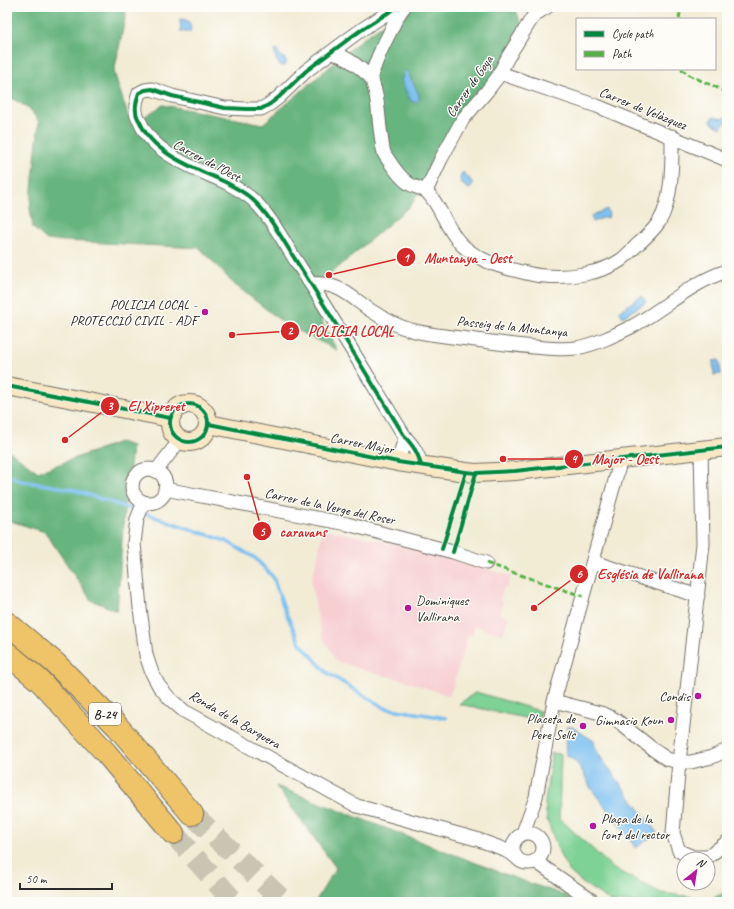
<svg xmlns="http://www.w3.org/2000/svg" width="734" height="909" viewBox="0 0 734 909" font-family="Caveat,sans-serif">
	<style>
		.built { fill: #f7cfd2 }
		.green { fill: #7ed295; stroke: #547e60 }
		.forest { fill: #66b47e; stroke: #487054 }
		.water { fill: #7abff1; stroke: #52758e }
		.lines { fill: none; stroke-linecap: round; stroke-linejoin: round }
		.stream { stroke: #7abff1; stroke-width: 3.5 }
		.highway-tunnel { stroke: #cac5b3; stroke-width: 22; stroke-dasharray: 22 11; stroke-linecap: butt }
		.street-casing { stroke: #716f66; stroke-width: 15 }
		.secondary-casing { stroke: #716f66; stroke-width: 20 }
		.highway-casing { stroke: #716f66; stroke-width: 24 }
		.street { stroke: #fff; stroke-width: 13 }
		.secondary { stroke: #f9e7c3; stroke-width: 18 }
		.highway { stroke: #efc469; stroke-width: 22 }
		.quiet { stroke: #56b246; stroke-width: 3; stroke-dasharray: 6 3; stroke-linecap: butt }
		.cycleway-casing { stroke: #fdfcf7; stroke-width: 6 }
		.cycleway { stroke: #00873e; stroke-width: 4 }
		.poi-dot { fill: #b5179e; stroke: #fdfcf7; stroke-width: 1.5 }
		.labels { text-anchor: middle; stroke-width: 3; stroke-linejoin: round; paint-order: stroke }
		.shield { fill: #fdfcf7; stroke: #6a6a68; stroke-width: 1 }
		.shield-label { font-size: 13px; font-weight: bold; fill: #2b2b2b }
		.street-label { font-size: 14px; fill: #2b2b2b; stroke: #fdfcf7 }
		.poi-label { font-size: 14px; fill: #2b2b2b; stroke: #fdfcf7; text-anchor: end }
		.leader { fill: none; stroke: #d62828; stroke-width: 1.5 }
		.callout-dot { fill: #d62828; stroke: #fdfcf7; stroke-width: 1.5 }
		.mark-label { font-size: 12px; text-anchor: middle; font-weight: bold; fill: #fff }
		.callout-label { font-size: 15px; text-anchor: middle; font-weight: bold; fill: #d62828; stroke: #fdfcf7; stroke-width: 3; stroke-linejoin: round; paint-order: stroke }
	</style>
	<rect width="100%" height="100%" fill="#fdfcf7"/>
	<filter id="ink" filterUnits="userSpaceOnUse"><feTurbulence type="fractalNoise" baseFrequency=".025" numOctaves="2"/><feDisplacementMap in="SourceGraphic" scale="8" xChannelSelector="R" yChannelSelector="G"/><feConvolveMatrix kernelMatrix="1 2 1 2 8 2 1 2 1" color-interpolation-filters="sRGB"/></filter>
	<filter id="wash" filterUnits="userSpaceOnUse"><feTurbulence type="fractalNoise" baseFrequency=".012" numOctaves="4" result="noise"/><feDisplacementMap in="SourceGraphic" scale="16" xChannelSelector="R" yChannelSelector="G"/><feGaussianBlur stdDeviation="0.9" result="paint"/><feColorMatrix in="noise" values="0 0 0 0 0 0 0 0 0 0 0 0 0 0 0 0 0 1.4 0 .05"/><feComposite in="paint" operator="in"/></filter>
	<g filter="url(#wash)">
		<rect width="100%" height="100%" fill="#f2ecd5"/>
		<polygon class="built" points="323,529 399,544 461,561 511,576 507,588 504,588 500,601 503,602 499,614 509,617 503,635 475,626 472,636 468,635 450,696 406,681 373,673 336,661 322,635 317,615 311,582 318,555"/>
		<g class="green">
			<polygon points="476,692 540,711 539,721 459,704"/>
			<polygon points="552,753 561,754 559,818 614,869 661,893 710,899 727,892 727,902 612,902 581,882 569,871 561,857 547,820 545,802"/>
		</g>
		<g class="forest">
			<polygon points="7,7 124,7 126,14 114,72 131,125 163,105 263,124 361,40 407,7 515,7 522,27 501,72 463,113 412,204 307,294 337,350 285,324 234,284 200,248 47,240 33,228 30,208 39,122 29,108 13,99 7,97"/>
			<polygon points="119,442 132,446 130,467 123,481 125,500 117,611 91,600 45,532 7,520 7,449 38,472"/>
			<polygon points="276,786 515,878 567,896 573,902 315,902 336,868"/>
		</g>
		<g class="water">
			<path d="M 180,19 C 189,19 192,24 190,32 L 181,32 Z"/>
			<path d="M 278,50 C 279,52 279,55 281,56 C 284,59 287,59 286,64 L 284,66 C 276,66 276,57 274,51 Z"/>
			<polygon points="405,71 407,71 419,95 419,100 417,102 413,102 411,101 401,81 403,76 403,73"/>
			<polygon points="727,116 727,122 723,124 721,128 713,124 711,121 712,118 714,117 722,119"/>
			<path d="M 462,173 L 464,173 L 473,183 L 472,186 L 470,189 C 463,187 457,180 462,173 Z"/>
			<polygon points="607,209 609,215 608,218 606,218 605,217 593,222 591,216"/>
			<polygon points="642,296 646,302 623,317 619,311"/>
			<polygon points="719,360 721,374 714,375 713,361"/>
			<path d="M 567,727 L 572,727 L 594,741 L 595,747 L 601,758 L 657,833 L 636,848 L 590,787 C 585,775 578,760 566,755 Z"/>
		</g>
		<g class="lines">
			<g class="stream">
				<polyline points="7,475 21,481 71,489 137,511"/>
				<polyline points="143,513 226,541 255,558 273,577 285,611 300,643 326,672 358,692 385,708 446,718"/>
			</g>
		</g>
	</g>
	<g filter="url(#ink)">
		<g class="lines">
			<g class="highway-tunnel">
				<polyline points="192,814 284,902"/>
				<polyline points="173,833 234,902"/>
			</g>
			<g class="street-casing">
				<g id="street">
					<path d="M 397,7 L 364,28 L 350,38 L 306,71 L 279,97 L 270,104 L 261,109 L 247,109 L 225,108 L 172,96 L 152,89 L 145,90 L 139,93 C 137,99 135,105 136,111 C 136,115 138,119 140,122 C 153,155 198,169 227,183 C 236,188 246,193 253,200 C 271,216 286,246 300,267 C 336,323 370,380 405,437 C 414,447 418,453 421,465"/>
					<path d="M 331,53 C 336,54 341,55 345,58 C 350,60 356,65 360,68 C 363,71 369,75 371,78 C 372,80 373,82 373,84 C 379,100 378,118 381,135 C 382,141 382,149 385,155 C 392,165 398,176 408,183 C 413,187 422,188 427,192 C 442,207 446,230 462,245 C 478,260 497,266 518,271 C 527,273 536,276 545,276 C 569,278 601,274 621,260 C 626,256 631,251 636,246 C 644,239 653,231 659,222 C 673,199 672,162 672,136"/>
					<polyline points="500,73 597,106 727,160"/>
					<path d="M 371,78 C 375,62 382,47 390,32 C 394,23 398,14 404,7"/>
					<polyline points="426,191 441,159 463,119 487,91 497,78 508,57 532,18 540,11 547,7"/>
					<path d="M 311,284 C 336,281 350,296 370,310 C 382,318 396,326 411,330 C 428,335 449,336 468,339 C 490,342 512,345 534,347 C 548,348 562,350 576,348 C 597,344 615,335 633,326 C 665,308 692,282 727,271"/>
					<polyline points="701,450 703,544 679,762 673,833 679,851 693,857 708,857 727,842"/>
					<polyline points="398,462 405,437"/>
					<circle cx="149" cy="486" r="17"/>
					<polyline points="156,471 180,440"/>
					<polyline points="165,489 347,524 453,552 486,563"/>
					<polyline points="144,502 137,519 134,543 140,608 146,655 152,673 159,686 170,699 184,711 357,806 476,839 501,848 515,856"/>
					<polyline points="593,562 698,596"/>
					<polyline points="554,701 604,714 616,720 654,750 667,759 679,762 691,762 712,757 727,750"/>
					<circle cx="528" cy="848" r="15"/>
					<polyline points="523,833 536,797 554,701 621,459"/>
					<polyline points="535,861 594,902"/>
				</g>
			</g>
			<g class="secondary-casing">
				<g id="secondary">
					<polyline points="7,386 170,418"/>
					<circle cx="189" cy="423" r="19"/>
					<polyline points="209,424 398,462 466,472 476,473 515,471 727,447"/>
				</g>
			</g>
			<g class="highway-casing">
				<g id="highway">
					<polyline points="7,623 55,663 118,727 192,814"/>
					<polyline points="7,653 40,681 106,753 173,833"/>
				</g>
			</g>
			<use href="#street" class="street"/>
			<use href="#secondary" class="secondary"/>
			<use href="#highway" class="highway"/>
			<g class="quiet">
				<polyline points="679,19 681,7"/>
				<polyline points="681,69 691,76 727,92"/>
				<polyline points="486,563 564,590 583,596"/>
			</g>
			<g class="cycleway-casing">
				<g id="cycleway">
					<path d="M 397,7 L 364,28 L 350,38 L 306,71 L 279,97 L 270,104 L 261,109 L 247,109 L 225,108 L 172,96 L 152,89 L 145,90 L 139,93 C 137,99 135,105 136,111 C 136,115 138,119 140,122 C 153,155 198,169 227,183 C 236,188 246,193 253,200 C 271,216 286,246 300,267 C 336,323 370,380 405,437 C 414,447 418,453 421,465"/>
					<polyline points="7,386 170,418"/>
					<circle cx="189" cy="423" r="19"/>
					<polyline points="209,424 398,462 466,472 476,473 515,471 727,447"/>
					<polyline points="442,549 466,472"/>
					<polyline points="453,552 476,473"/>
				</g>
			</g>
			<use href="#cycleway" class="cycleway"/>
		</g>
	</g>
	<g class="poi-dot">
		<circle cx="205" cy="312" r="4"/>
		<circle cx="408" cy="608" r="4"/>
		<circle cx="698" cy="696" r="4"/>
		<circle cx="671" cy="720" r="4"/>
		<circle cx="583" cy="726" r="4"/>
		<circle cx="593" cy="826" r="4"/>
	</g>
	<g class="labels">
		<rect class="shield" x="89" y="703" width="32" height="22" rx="3"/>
		<g class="shield-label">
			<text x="105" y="719">B-24</text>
		</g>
		<g class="street-label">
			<text transform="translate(469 86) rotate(-55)" y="5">Carrer de Goya</text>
			<text transform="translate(643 108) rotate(22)" y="5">Carrer de Velàzquez</text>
			<text transform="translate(207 160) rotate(28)" y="5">Carrer de l'Oest</text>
			<text transform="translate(512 326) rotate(6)" y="5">Passeig de la Muntanya</text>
			<text transform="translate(362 443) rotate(11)" y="5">Carrer Major</text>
			<text transform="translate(330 506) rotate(12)" y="5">Carrer de la Verge del Roser</text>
			<text transform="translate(235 719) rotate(30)" y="5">Ronda de la Barquera</text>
		</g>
		<g class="poi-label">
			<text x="197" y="309">POLICIA LOCAL -<tspan x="197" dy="16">PROTECCIÓ CIVIL - ADF</tspan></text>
			<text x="416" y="605" text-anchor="start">Dominiques<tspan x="416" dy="16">Vallirana</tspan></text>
			<text x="690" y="701">Condis</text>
			<text x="575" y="723">Placeta de<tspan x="575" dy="16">Pere Sells</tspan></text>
			<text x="663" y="725">Gimnasio Koun</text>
			<text x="601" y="823" text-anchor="start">Plaça de la<tspan x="601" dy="16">font del rector</tspan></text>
		</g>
	</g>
	<path class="leader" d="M329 275L406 257M232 335L290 331M65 440L110 406M503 459L574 459M247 477L262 531M534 608L579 574"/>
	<g class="callout-dot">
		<circle cx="329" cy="275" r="4"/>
		<circle cx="232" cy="335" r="4"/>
		<circle cx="65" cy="440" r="4"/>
		<circle cx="503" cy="459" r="4"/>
		<circle cx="247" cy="477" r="4"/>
		<circle cx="534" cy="608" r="4"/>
		<circle cx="406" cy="257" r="10"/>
		<circle cx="290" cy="331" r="10"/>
		<circle cx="110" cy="406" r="10"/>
		<circle cx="574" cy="459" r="10"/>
		<circle cx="262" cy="531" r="10"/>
		<circle cx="579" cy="574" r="10"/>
	</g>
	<g class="mark-label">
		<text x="406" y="262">1</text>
		<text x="290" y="335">2</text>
		<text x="110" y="410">3</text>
		<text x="574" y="463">4</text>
		<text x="262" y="536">5</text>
		<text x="579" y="578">6</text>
	</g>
	<g class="callout-label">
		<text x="468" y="263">Muntanya - Oest</text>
		<text x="351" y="336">POLICIA LOCAL</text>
		<text x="156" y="411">El Xipreret</text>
		<text x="625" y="464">Major - Oest</text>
		<text x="303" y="537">caravans</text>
		<text x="650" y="579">Església de Vallirana</text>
	</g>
	<rect width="734" height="909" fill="none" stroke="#fdfcf7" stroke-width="24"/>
	<rect x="576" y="18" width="140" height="52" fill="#fdfcf7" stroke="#a9a8a5"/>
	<rect x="584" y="31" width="20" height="6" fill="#00873e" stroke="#a9a8a5"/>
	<text x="612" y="38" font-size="12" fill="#2b2b2b">Cycle path</text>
	<rect x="584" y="51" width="20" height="6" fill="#56b246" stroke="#a9a8a5"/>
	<text x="612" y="58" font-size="12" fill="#2b2b2b">Path</text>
	<g transform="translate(696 871) rotate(30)"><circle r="19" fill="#fdfcf7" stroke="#a9a8a5"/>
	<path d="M0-3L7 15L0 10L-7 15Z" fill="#b5179e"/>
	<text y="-6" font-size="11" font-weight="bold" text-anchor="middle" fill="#2b2b2b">N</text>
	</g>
	<path d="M20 883v6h92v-6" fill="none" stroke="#2b2b2b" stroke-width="2"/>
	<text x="26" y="883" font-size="12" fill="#2b2b2b" stroke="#fdfcf7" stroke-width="3" paint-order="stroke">50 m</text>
</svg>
